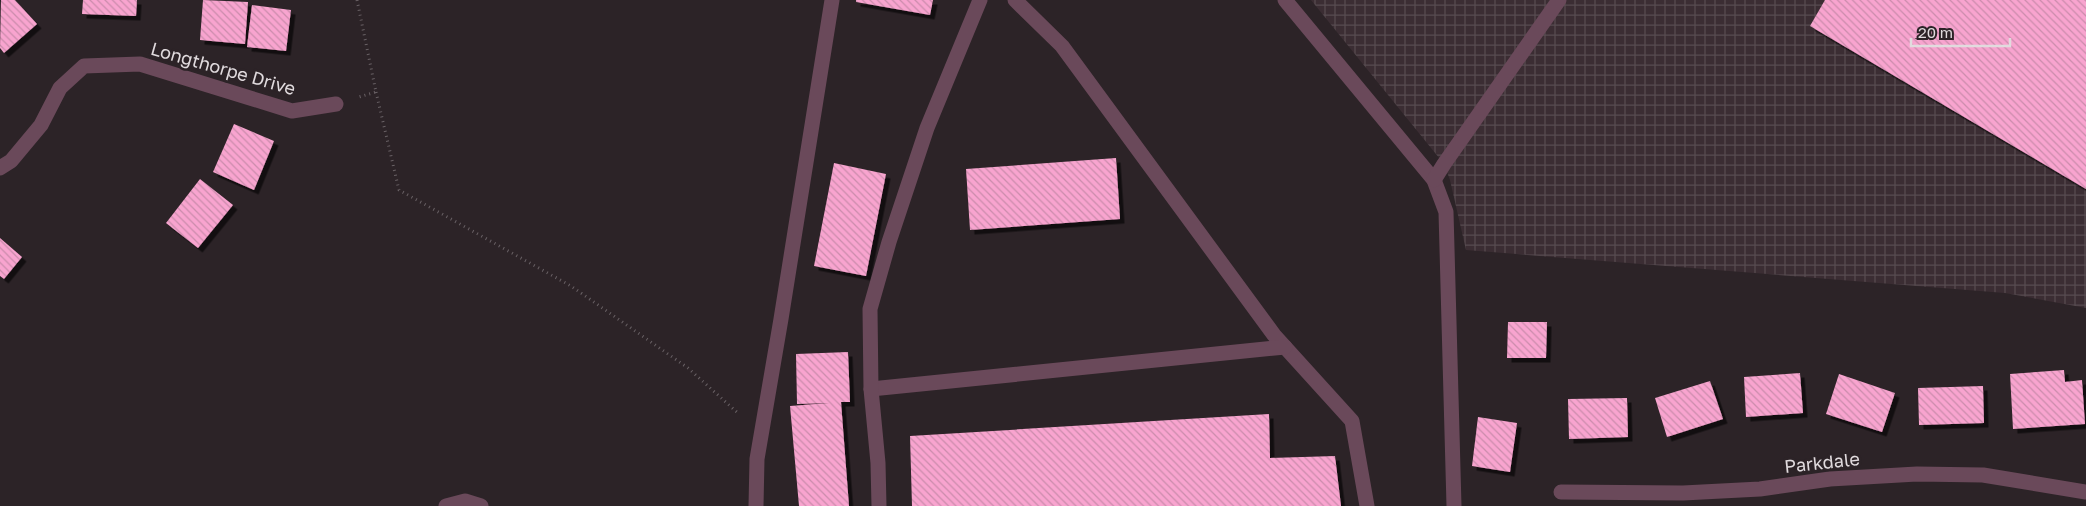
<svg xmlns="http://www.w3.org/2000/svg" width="2086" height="506" viewBox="0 0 2086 506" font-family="'Golos Text',sans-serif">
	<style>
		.industrial { fill: url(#industrial-grid) }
		.building { fill: url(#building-back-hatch); filter: url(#shadow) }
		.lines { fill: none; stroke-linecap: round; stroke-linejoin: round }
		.path { stroke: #696165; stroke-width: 3; stroke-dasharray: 1 4; stroke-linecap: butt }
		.minor { stroke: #6a495a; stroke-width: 15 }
		.labels { text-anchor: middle; stroke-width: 5; stroke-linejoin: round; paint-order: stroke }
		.street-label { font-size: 18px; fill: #e1dbde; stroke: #2c2327 }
	</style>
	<defs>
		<pattern id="industrial-grid" width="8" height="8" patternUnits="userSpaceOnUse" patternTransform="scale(1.25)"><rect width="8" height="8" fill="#3b2d33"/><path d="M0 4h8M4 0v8" fill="none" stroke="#574b50"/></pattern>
		<pattern id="building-back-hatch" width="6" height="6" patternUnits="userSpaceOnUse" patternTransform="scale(1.25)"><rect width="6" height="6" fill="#f8a4cf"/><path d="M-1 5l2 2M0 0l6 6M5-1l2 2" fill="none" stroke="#cb8cac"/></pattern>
		<filter id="shadow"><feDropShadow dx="4.5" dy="4.5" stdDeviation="0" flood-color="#0009"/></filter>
	</defs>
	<rect width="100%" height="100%" fill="#2c2327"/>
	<polygon class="industrial" points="1311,0 2086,0 2086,308 2005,293 1466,250 1450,180 1444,164"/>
	<g class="building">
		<polygon points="1,0 15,0 37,24 4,53 0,48"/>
		<polygon points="83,0 137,0 136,16 82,14"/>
		<polygon points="203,0 248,2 245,44 200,40"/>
		<polygon points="856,0 933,0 930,15 856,2"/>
		<polygon points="1825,0 2086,0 2086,189 1810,26"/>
		<polygon points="252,5 291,10 286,51 247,47"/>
		<polygon points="234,124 274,141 254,190 213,172"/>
		<polygon points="1116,158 1120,219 970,230 966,169"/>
		<polygon points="834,163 886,174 866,276 814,266"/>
		<polygon points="200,179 233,205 198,248 166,223"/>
		<polygon points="0,238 22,257 4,279 0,276"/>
		<polygon points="1508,322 1547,322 1546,358 1507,358"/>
		<polygon points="848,352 850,402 841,402 849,506 799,506 790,406 829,403 797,404 796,354"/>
		<polygon points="2064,370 2065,382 2082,380 2085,424 2013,429 2010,374"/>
		<polygon points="1800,373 1803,413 1746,417 1744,377"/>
		<polygon points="1839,374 1895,393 1882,432 1826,414"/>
		<polygon points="1710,381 1723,419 1667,437 1655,398"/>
		<polygon points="1983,386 1984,423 1919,425 1918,388"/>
		<polygon points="1627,398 1628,437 1569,439 1568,399"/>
		<polygon points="1269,414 1270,458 1335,456 1341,506 912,506 910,436"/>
		<polygon points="1478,417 1517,423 1510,472 1472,466"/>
	</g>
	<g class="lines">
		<g class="path">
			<polyline points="357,0 376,92 359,97"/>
			<polyline points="376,92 399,190 571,286 688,368 739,414"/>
		</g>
		<g class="minor">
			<polyline points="1015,0 1062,46 1274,335 1352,421 1367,506"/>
			<polyline points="1285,0 1434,180 1446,212 1454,506"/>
			<polyline points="0,168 11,161 41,125 60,88 84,66 140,64 292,111 336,104"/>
			<polyline points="1434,180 1444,164 1559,0"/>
			<polyline points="871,389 1285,347"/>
			<polyline points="1561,492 1683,493 1760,489 1830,479 1917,474 1983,475 2086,492"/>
			<polyline points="446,506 465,501 481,506"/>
			<polyline points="756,506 757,459 781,319 832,0"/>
			<polyline points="879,506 878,463 871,389 870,309 889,242 927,128 980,0"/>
		</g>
	</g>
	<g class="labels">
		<g class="street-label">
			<text transform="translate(223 69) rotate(16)" y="6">Longthorpe Drive</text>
			<text transform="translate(1822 463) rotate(-6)" y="6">Parkdale</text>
		</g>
	</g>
	<path d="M1911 38v8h99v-8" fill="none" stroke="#e1dbde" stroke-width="2.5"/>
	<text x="1918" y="38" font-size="15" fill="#e1dbde" stroke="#2c2327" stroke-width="4" paint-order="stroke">20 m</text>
</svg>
